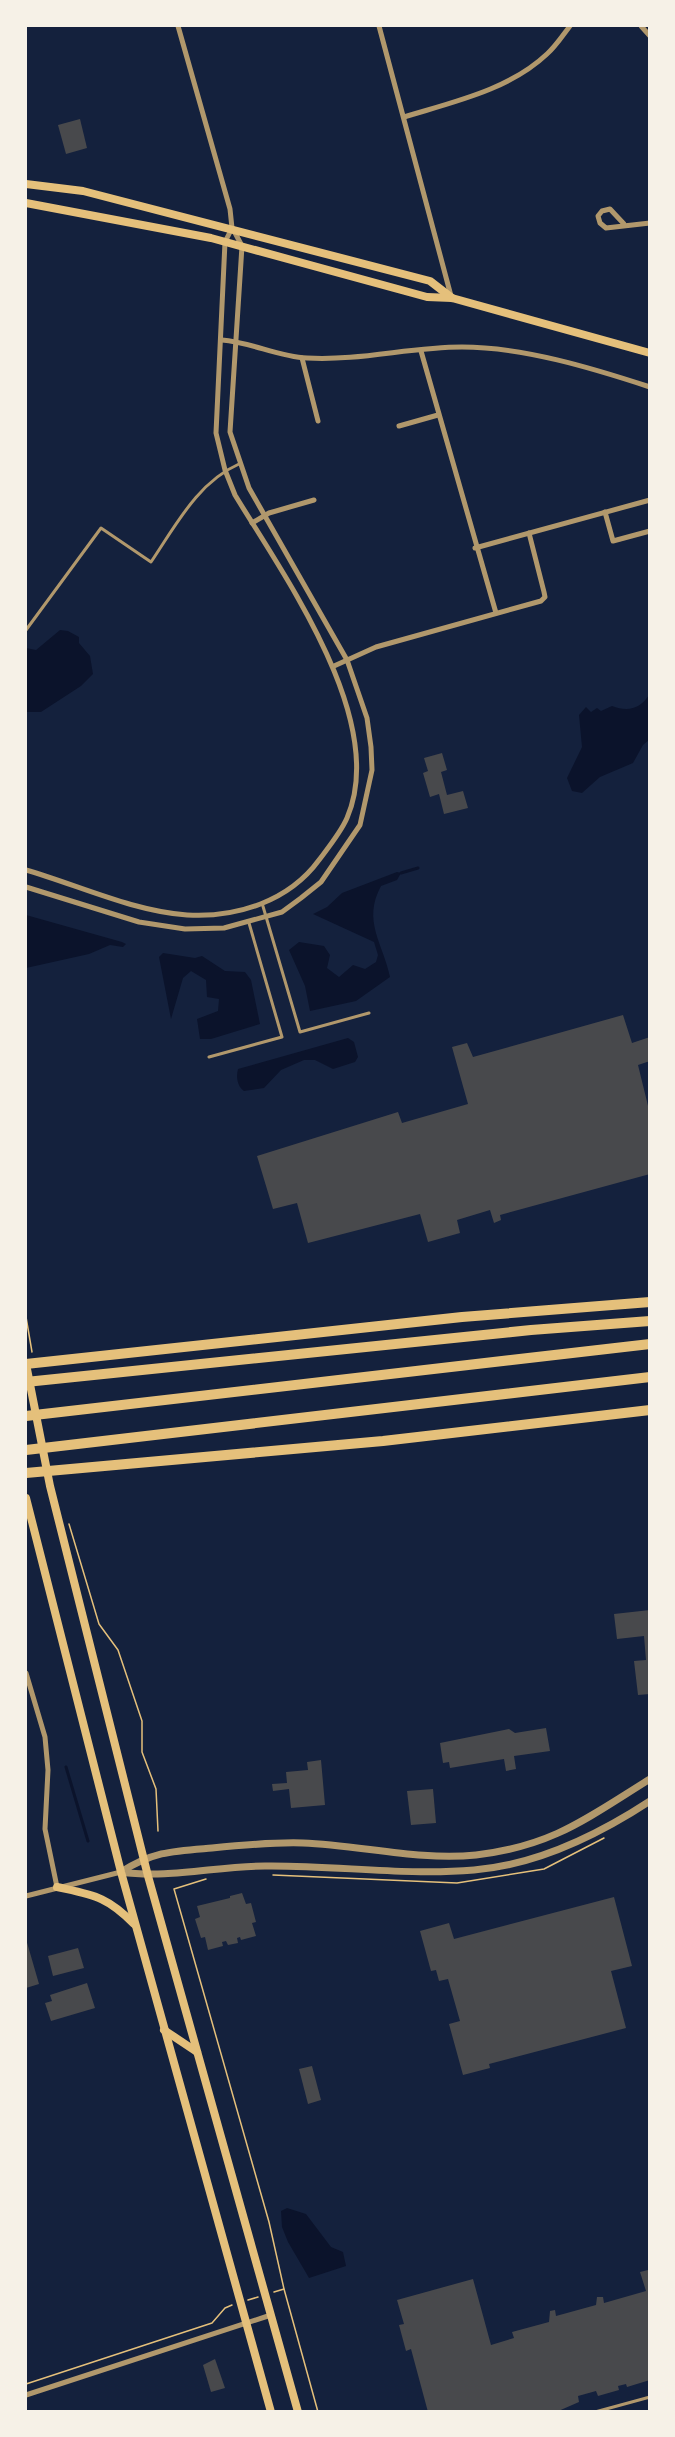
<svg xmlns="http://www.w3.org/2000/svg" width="675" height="2437" viewBox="0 0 675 2437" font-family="'Fira Sans',sans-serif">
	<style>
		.water { fill: #0b132b }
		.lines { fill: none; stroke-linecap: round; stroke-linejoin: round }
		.stream { stroke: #0b132b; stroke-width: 3 }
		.building { fill: #48494c }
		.path { stroke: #e5c07b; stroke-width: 1.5 }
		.service { stroke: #b1986c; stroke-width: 3 }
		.minor { stroke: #b1986c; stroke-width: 5 }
		.tertiary { stroke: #b1986c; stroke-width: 7 }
		.secondary { stroke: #e5c07b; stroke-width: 8 }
		.primary { stroke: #e5c07b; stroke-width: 8 }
		.motorway { stroke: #e5c07b; stroke-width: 10 }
	</style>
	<rect width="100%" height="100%" fill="#14213d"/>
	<g class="water">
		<polygon points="60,630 68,631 79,637 79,643 90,656 93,674 81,686 41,712 26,712 26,648 36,650"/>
		<path d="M 649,695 L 649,740 L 643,745 L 633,763 L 600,777 L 582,793 L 572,791 L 567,778 L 582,747 L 579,715 L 586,707 L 591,712 L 597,708 L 601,711 L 612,706 C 628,712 640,709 649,695 Z"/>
		<path d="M 397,872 L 401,873 L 397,880 L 381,886 C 362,921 383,943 390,977 L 356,1001 L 310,1011 L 305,986 L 289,950 L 299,942 L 324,946 L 330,955 L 327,968 L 339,977 L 353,965 L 365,969 L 376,962 L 378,955 L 374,942 L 313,914 L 327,907 L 342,893 Z"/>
		<polygon points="26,915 122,942 126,944 123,947 110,945 89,954 26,968"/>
		<polygon points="163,953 195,958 202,956 225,971 245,972 251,980 260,1024 211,1039 200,1039 197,1019 218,1011 219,999 207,997 206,980 191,971 183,978 171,1019 159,957"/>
		<path d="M 348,1038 L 354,1042 L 358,1057 L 355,1062 L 333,1069 L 315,1060 L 304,1060 L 281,1070 L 264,1088 L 244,1091 C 237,1086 236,1077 238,1069 Z"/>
		<polygon points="287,2208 306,2214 331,2247 343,2252 346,2266 309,2278 288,2242 282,2227 281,2211"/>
	</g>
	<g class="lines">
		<g class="stream">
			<polyline points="401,873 418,868"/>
			<polyline points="66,1767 88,1841"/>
		</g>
	</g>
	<g class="building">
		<polygon points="80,119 87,148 66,154 58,125"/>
		<polygon points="442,753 447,770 441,772 447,795 463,791 468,808 444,814 439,794 430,797 423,773 428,771 424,758"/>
		<polygon points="623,1015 632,1043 650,1037 650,1061 638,1065 650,1114 650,1174 500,1215 501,1220 494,1223 490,1210 457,1220 460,1233 428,1242 420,1214 308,1243 297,1203 273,1209 257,1156 398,1112 402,1123 468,1104 452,1047 467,1043 473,1057"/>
		<polygon points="650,1610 650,1694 638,1695 634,1661 646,1660 644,1636 617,1639 614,1614"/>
		<polygon points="546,1728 550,1751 514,1756 516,1769 506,1771 504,1759 450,1768 449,1762 443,1763 440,1743 509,1729 515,1733"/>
		<polygon points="321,1760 325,1805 291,1808 289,1789 273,1791 272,1784 287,1783 286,1772 308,1770 307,1762"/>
		<polygon points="433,1789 436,1823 411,1825 407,1791"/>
		<polygon points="242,1893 246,1904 251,1903 256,1922 252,1923 256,1936 241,1940 240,1937 237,1938 238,1943 228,1945 226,1941 222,1942 223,1946 208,1950 205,1937 201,1938 195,1919 200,1917 197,1906 230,1898 230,1896"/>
		<polygon points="614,1897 632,1966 611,1971 626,2028 489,2064 490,2068 463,2075 449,2024 460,2021 448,1979 439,1981 436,1970 431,1971 420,1931 449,1923 454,1939"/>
		<polygon points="26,1939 39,1984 26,1988"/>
		<polygon points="78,1948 84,1968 53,1976 48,1956"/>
		<polygon points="87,1983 95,2008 51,2021 45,2003 52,2001 50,1995"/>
		<polygon points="312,2066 321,2100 308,2104 299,2069"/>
		<polygon points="648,2270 650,2380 627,2387 626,2384 618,2386 619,2390 598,2396 596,2391 578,2396 579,2402 556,2412 428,2412 411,2349 406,2351 399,2325 404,2324 397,2300 473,2279 491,2345 514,2338 512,2332 549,2322 550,2311 555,2310 556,2316 596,2305 597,2297 603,2297 604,2303 646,2291 640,2272"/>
		<polygon points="215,2359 225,2388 211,2392 203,2365"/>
	</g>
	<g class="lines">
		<g class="path">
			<polyline points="26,1317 32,1352"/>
			<polyline points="69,1524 99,1624 118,1650 142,1721 142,1752 156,1789 158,1831"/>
			<polyline points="273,1875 457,1883 544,1869 604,1838"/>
			<polyline points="206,1879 174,1889 269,2222 284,2289 318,2412"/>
			<polyline points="274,2292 284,2289"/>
			<polyline points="248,2300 258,2297"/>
			<polyline points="26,2384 212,2323 225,2308 232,2305"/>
		</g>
		<g class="service">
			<path d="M 26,630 L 101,528 L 151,562 C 176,525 198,482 239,464"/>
			<polyline points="262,903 300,1032 369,1013"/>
			<polyline points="209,1057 282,1037 249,923"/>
			<polyline points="595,2412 650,2397"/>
		</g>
		<g class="minor">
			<polyline points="379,26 451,296"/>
			<polyline points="641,26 650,36"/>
			<path d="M 404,117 C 453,102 509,90 547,54 C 556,46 563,35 570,26"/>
			<polyline points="624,224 610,209 602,211 598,216 600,223 606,228 650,223"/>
			<path d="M 222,340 C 251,342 278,357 307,358 C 360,361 410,347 462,347 C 523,347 592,368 650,387"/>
			<polyline points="421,351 496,613"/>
			<polyline points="302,358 318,421"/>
			<polyline points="399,426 438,415"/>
			<polyline points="605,512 613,541 650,531"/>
			<polyline points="252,523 269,513 314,500"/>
			<polyline points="475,548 650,500"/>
			<polyline points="334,666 376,647 541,601 545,597 544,592 529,533"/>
			<path d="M 26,870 C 78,885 132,911 187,915 C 237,918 289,901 319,860 C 328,848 341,832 347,818 C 389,721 284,576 235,495 L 225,470 L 216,433 L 225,242 L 232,228 L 230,209 L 178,26"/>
			<polyline points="26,887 139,922 185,929 224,928 282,912 301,898 321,882 360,825 372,770 371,747 367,718 347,660 249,488 230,432 242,246 233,229"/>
			<polyline points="26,1673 45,1737 48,1770 45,1829 57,1887"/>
			<polyline points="26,1896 121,1872"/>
			<polyline points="26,2395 271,2315"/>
		</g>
		<g class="tertiary">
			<path d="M 121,1872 C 154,1851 174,1851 212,1848 C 242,1845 273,1842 303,1843 C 360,1845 419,1861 476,1855 C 553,1846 587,1818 650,1779"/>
			<path d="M 121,1872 C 168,1879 217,1866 265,1866 C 335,1865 404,1876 474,1870 C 536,1865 598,1835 650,1801"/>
		</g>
		<g class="secondary">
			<polyline points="26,1364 50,1486 148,1876 298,2412"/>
			<polyline points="26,1498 121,1872 271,2412"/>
			<path d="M 57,1887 C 93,1895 107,1896 134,1924"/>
			<polyline points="164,2030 197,2052"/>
		</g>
		<g class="primary">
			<polyline points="26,184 83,191 430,281 452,298"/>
			<polyline points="26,203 211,238 427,297 452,298 650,353"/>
		</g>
		<g class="motorway">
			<polyline points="26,1364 462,1317 650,1302"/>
			<polyline points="26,1382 531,1330 650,1321"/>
			<polyline points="26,1416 650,1344"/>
			<polyline points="26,1450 650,1377"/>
			<polyline points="26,1473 383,1441 650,1410"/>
		</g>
	</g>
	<rect width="675" height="2437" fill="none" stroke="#f6f1e7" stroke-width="54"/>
</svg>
